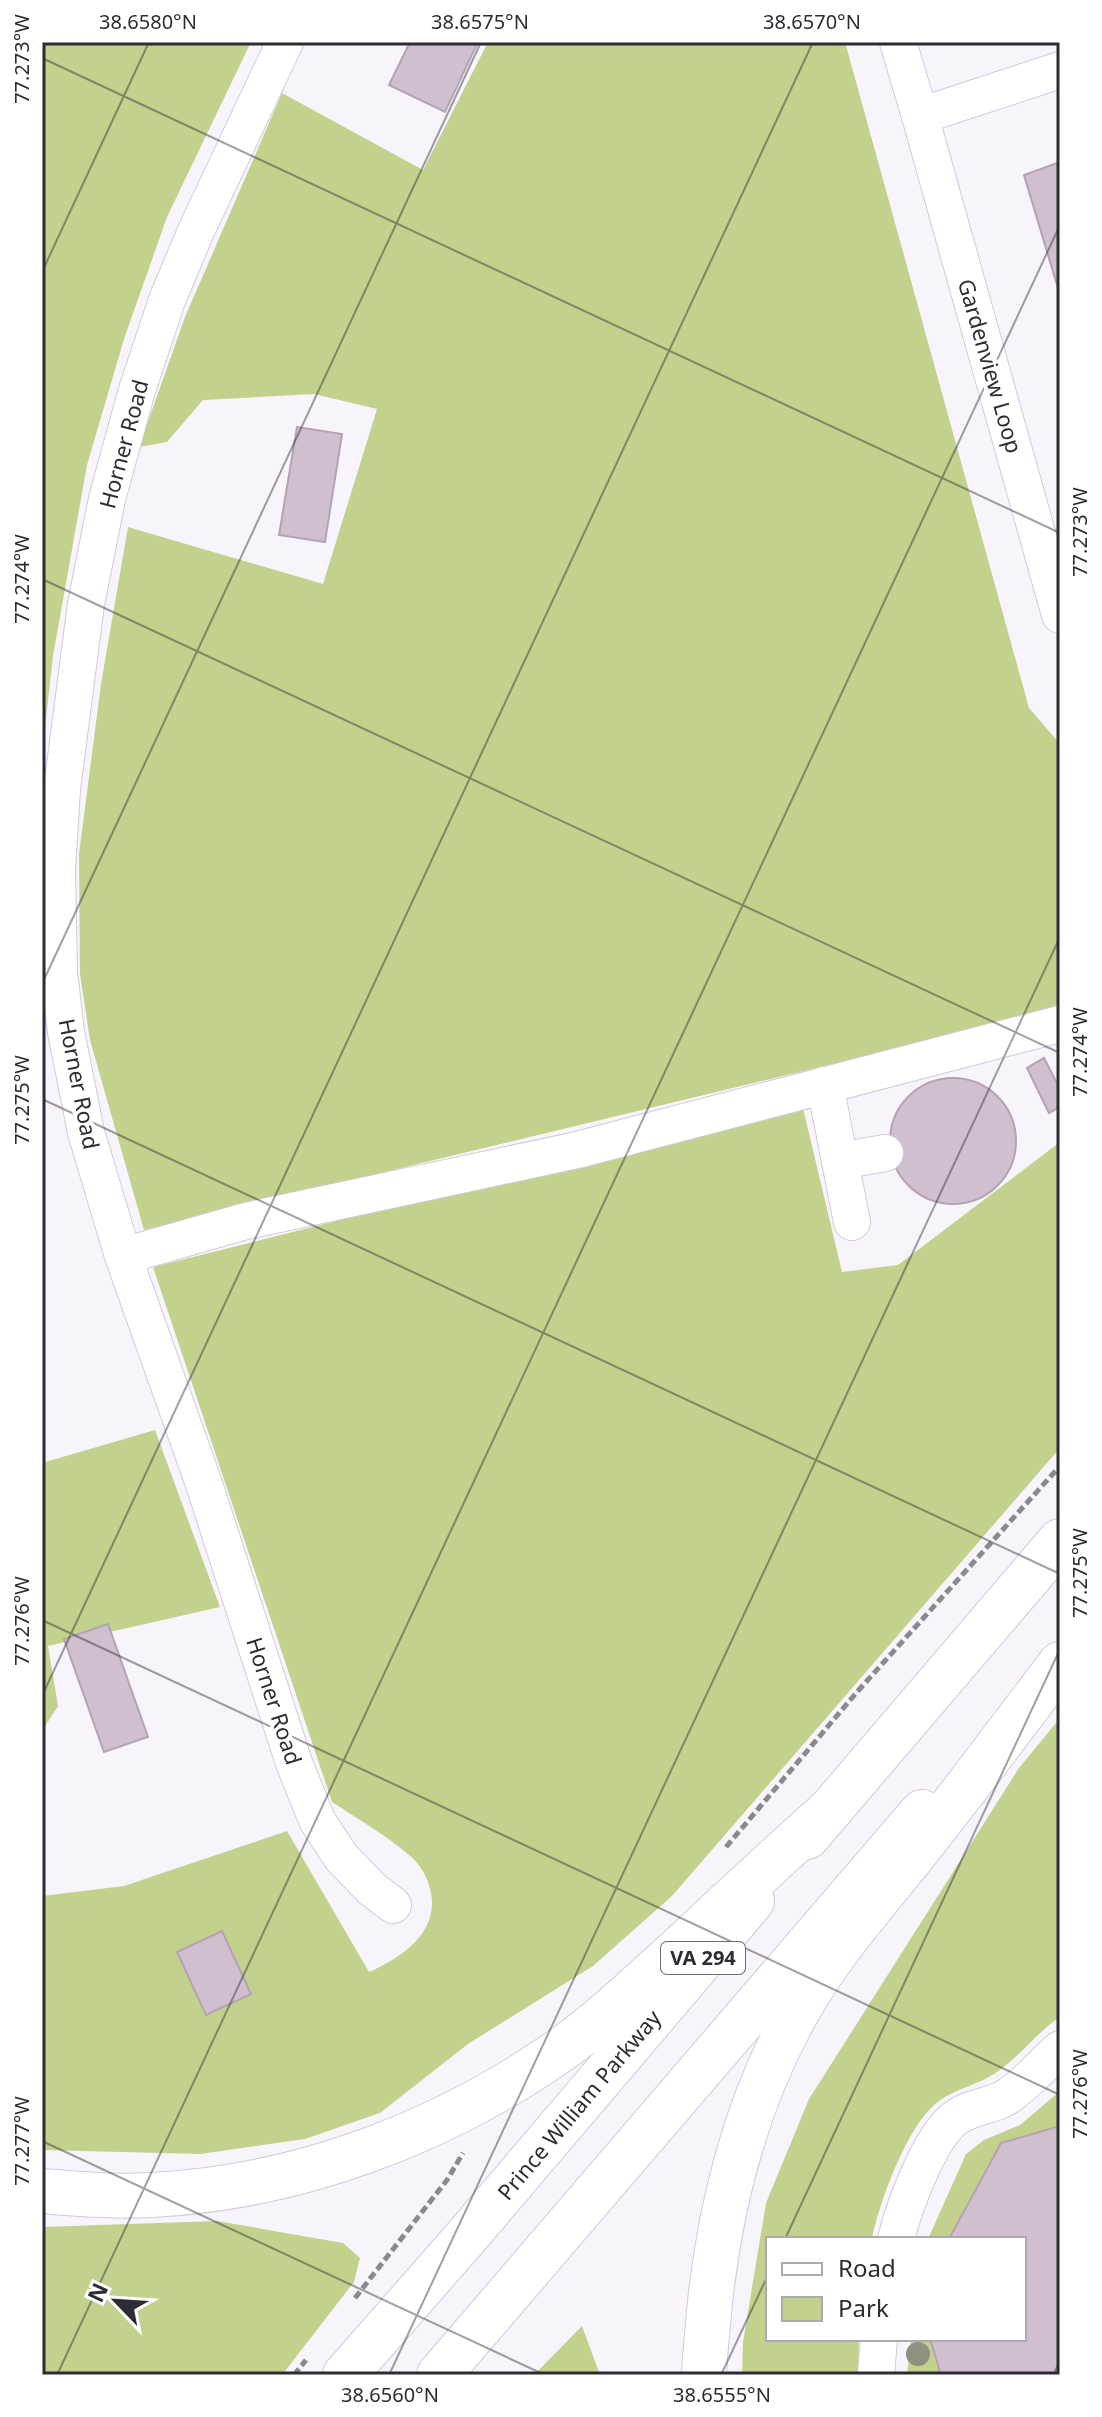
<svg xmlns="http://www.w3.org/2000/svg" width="1102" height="2417" viewBox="0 0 1102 2417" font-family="'Noto Sans',sans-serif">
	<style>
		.green { fill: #c2d28d }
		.building { fill: #d0bfcf; stroke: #b4a3b2; stroke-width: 2 }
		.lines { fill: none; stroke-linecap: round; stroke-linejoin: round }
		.minor-casing { stroke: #d2c9dd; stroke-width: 38 }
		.major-casing { stroke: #d2c9dd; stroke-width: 46 }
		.highway-casing { stroke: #d2c9dd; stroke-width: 46 }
		.path { stroke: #8c8890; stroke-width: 5; stroke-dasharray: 8 4; stroke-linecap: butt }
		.minor { stroke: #fff; stroke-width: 36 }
		.major { stroke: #fff; stroke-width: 44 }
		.highway { stroke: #fff; stroke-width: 44 }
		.tree { fill: #8f917f }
		.ticks { fill: none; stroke: #2e2b32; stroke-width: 2; stroke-opacity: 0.45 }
		.labels { text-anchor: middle; stroke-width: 8; stroke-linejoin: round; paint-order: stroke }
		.shield { fill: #fff; stroke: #6d6b70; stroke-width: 2 }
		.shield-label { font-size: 20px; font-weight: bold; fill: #2e2b32 }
		.street-label { font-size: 22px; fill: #2e2b32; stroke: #fff }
		.neatline { fill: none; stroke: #2e2b32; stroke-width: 3 }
		.ticks-label { font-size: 20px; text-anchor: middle; fill: #2e2b32 }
	</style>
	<rect width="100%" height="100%" fill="#f8f4fc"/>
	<g class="green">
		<polygon points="42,42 251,42 167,217 124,339 87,465 53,656 42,754"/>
		<polygon points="488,42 845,42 1029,708 1060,744 1060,1009 144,1230 90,1040 80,974 79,854 101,684 128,527 323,584 377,409 314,394 203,400 167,442 139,447 185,317 282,93 423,170"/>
		<path d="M 802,1104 L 842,1272 L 898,1265 L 1060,1142 L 1060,1448 L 672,1896 L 593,1966 L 468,2044 L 380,2113 L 305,2139 L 200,2154 L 42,2150 L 42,1896 L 124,1886 L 287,1831 L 369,1972 C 405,1956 443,1929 429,1885 C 425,1873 419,1863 409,1855 C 386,1835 358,1819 332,1802 L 153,1267 Z"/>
		<polygon points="155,1430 220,1607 48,1646 58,1706 42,1731 42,1463"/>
		<path d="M 1060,1718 L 1060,2017 C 1036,2033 1019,2058 994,2074 C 977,2085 955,2089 939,2101 C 908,2123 879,2203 872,2239 L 768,2239 L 768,2339 L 859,2339 L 858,2375 L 742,2375 L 743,2342 L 766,2203 L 809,2099 L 1019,1768 Z"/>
		<polygon points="1060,2091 1060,2126 1001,2143 949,2239 928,2239 966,2154 984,2140 1020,2125"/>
		<polygon points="217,2221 343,2243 360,2258 354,2282 282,2375 42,2375 42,2227"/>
		<polygon points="582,2326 600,2375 534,2375"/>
		<polygon points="911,2339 930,2339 941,2375 907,2375"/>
	</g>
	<g class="building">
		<polygon points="410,42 478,42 445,112 389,85"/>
		<polygon points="1060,162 1060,295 1024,175"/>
		<polygon points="297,427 342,434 325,542 279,535"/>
		<polygon points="1044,1058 1060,1089 1060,1107 1049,1113 1027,1068"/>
		<circle cx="953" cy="1141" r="63"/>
		<polygon points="108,1624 148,1737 104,1752 64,1639"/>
		<polygon points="222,1931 251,1994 206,2015 177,1952"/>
		<polygon points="1060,2126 1060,2375 941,2375 930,2339 1024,2339 1024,2239 949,2239 1001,2143"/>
	</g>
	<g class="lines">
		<g class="minor-casing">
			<g id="minor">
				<polyline points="285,42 196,231 167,300 137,390 107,499 86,604 62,789 57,870 59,972 66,1032 86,1132 123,1256 204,1484 294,1763 317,1820 341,1857 372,1889 393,1905"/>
				<polyline points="898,42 920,116 1060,70"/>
				<polyline points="920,116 1060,615"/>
				<polyline points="825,1085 852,1222"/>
				<polyline points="840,1161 885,1153"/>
				<polyline points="123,1256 246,1221 577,1150 1060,1024"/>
				<path d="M 896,2239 C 904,2207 929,2139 954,2119 C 969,2107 989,2107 1005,2098 C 1026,2085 1042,2065 1060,2049"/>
				<polyline points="876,2375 879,2339"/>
			</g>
		</g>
		<g class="major-casing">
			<g id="major">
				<polyline points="807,1837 1060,1541"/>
				<polyline points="345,2375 467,2236 752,1901"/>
				<polyline points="439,2375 922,1812"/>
			</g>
		</g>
		<g class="highway-casing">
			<g id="highway">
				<path d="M 42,2191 C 78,2194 114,2197 151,2195 C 297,2188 443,2133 562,2049 C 604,2019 642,1982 681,1947 C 731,1900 781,1854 832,1808"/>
				<path d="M 704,2375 C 705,2351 708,2327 710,2302 C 722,2192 752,2082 812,1987 C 846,1934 888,1888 927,1838 C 972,1781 1016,1722 1060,1664"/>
			</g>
		</g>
		<g class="path">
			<polyline points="726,1847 857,1692 1060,1466"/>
			<polyline points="355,2298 447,2180 463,2153"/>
			<polyline points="294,2375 306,2360"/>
		</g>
		<use href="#minor" class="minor"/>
		<use href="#major" class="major"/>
		<use href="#highway" class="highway"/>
	</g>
	<circle class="tree" cx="918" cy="2354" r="12"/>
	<path class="ticks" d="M 42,58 L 1060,533M 42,272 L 149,42M 42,579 L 1060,1053M 42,984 L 481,42M 42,1099 L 1060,1574M 42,1620 L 1060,2095M 42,1696 L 813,42M 42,2141 L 545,2375M 785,2239 L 1060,1649M 57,2375 L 1060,225M 389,2375 L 1060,937M 721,2375 L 768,2275M 1053,2375 L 1060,2361"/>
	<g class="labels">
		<rect class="shield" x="661" y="1942" width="84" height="32" rx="6"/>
		<g class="shield-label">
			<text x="703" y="1965">VA 294</text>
		</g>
		<g class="street-label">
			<text transform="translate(990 366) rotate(74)" y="8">Gardenview Loop</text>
			<text transform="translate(124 444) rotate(-75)" y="8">Horner Road</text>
			<text transform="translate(79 1084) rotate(79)" y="8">Horner Road</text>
			<text transform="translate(274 1701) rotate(72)" y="8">Horner Road</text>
			<text transform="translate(579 2105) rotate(-50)" y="8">Prince William Parkway</text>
		</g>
	</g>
	<rect width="1102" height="2417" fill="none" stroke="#ffffff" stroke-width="88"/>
	<rect x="766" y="2237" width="260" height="104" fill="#ffffff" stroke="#abaaad" stroke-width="2"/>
	<rect x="782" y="2263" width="40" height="12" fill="#ffffff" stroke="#abaaad" stroke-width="2"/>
	<text x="838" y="2277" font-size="24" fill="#2e2b32">Road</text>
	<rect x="782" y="2297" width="40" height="24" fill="#c2d28d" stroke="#abaaad" stroke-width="2"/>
	<text x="838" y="2317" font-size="24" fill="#2e2b32">Park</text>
	<g transform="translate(116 2301) rotate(295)" stroke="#ffffff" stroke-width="6" paint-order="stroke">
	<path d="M0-6L14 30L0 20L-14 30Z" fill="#2e2b32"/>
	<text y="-12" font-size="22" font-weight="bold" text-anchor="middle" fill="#2e2b32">N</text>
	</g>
	<rect x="44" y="44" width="1014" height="2329" class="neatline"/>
	<g class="ticks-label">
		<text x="148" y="29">38.6580°N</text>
		<text x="480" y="29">38.6575°N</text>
		<text x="812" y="29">38.6570°N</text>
		<text transform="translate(22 59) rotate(-90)" y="7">77.273°W</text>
		<text transform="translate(1080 532) rotate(-90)" y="7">77.273°W</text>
		<text transform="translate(22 579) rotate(-90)" y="7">77.274°W</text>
		<text transform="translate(1080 1052) rotate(-90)" y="7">77.274°W</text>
		<text transform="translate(22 1100) rotate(-90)" y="7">77.275°W</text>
		<text transform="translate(1080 1573) rotate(-90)" y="7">77.275°W</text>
		<text transform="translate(22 1621) rotate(-90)" y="7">77.276°W</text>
		<text transform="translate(1080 2094) rotate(-90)" y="7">77.276°W</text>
		<text transform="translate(22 2141) rotate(-90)" y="7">77.277°W</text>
		<text x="390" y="2402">38.6560°N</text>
		<text x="722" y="2402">38.6555°N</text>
	</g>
</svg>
